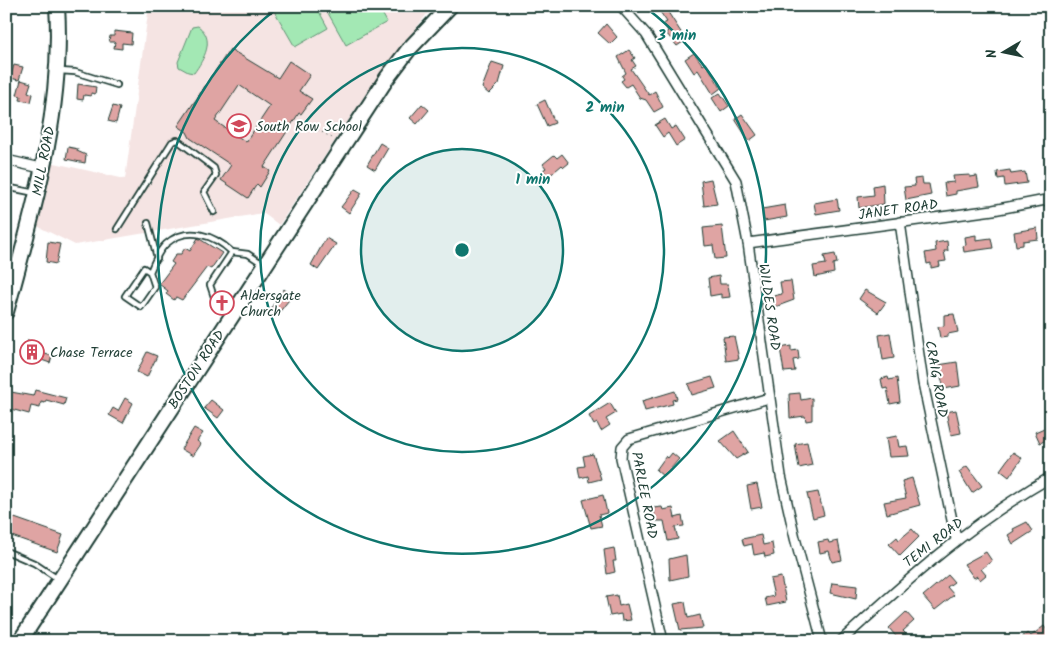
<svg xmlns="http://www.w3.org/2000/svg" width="1057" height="647" viewBox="0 0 1057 647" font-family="Kalam,sans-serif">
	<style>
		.built { fill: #f5e4e3 }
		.green { fill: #a3e8b4; stroke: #619274 }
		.building { fill: #dfa4a3; stroke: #1f3d34; fill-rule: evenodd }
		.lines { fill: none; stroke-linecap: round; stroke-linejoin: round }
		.lane-casing { stroke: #1f3d34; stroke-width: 8 }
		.street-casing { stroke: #1f3d34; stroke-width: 12 }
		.secondary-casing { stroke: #1f3d34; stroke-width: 18 }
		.path { stroke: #1f3d34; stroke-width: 1; stroke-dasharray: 1 4; stroke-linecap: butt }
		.lane { stroke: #fff; stroke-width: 4.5 }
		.street { stroke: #fff; stroke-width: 9 }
		.secondary { stroke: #fff; stroke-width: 14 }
		.ring { fill: none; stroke: #0f766e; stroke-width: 2.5 }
		.labels { text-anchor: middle; stroke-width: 4; stroke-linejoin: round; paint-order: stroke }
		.poi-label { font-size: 14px; fill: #1f3d34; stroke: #fff; text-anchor: start }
		.street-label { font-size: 14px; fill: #1f3d34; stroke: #fff }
		.centre { fill: #0f766e; stroke: #fff; stroke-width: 2.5 }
		.ring-label { font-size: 15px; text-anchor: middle; font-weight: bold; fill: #0f766e; stroke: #fff; stroke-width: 4; stroke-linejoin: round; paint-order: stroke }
	</style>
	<rect width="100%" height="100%" fill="#fff"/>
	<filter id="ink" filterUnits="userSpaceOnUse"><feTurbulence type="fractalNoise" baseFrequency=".02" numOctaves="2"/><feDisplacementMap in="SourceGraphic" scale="10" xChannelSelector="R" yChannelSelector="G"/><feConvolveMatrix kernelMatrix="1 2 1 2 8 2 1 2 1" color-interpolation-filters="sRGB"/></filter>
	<g filter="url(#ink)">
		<polygon class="built" points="149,6 433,6 369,89 279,225 263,213 75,245 37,226 50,162 125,179"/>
		<g class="green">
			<polygon points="316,6 328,28 295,47 272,7"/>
			<polygon points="324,6 378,6 387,22 346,45"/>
			<path d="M 198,26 C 216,39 204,59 194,73 L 188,72 L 179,67 L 178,62 L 192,27 Z"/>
		</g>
		<g class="building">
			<polygon points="656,6 664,6 686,40 677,46 666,33 668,31 663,24 667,22"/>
			<polygon points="606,24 617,37 610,44 598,33"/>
			<polygon points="114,31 132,33 131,44 122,43 122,49 114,48 115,42 109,42 110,36 114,36"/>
			<path d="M 230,49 L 278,78 L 289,61 L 310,75 L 299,91 L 312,99 L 301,114 L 299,113 L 264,167 L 270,171 L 260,187 L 257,184 L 248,198 L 221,180 L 231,165 L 190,138 L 187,132 L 178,126 ZM 239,85 L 270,106 L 246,142 L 215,121 Z"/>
			<polygon points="629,50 635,58 632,60 636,66 631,69 649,95 655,91 663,107 654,112 646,100 640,98 631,84 626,87 621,81 624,79 622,76 626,73 618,57"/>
			<polygon points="694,53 703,65 706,63 721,88 713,94 698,70 694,73 685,59"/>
			<polygon points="492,62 504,66 499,84 489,94 482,88"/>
			<polygon points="14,65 23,67 19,80 10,78"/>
			<polygon points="21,80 31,83 28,92 33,94 31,102 20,100 21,96 17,95"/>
			<polygon points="78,84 96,87 95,94 91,93 91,96 84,95 83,100 77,99"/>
			<polygon points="720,93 729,106 721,112 712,98"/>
			<polygon points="545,100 555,123 547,126 537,104"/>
			<polygon points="422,104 429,110 417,124 410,118"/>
			<polygon points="113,106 120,108 116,123 108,121"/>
			<polygon points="742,114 757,135 749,141 735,119"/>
			<polygon points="665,119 671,129 676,126 685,140 676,146 668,133 663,137 655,125"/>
			<polygon points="380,143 388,148 375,170 367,165"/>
			<polygon points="68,147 78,149 77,151 86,155 85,163 66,159"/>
			<polygon points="562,154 569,163 564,167 562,165 548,177 543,170 546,168 543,164 554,155 557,158"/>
			<polygon points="1010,170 1011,174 1025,172 1027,183 1005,186 1004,178 998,179 997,172"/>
			<polygon points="970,175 970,177 977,176 979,187 956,191 956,194 946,196 944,183 954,182 953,176"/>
			<polygon points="922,178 923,184 929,184 931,195 906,200 904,187 915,186 914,179"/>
			<polygon points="711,179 717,204 704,206 701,181"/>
			<polygon points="883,184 884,204 859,208 858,197 874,195 873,186"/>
			<polygon points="355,189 362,193 349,213 341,207"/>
			<polygon points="837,199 839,210 816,214 814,203"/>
			<polygon points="785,205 787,217 764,221 762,209"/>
			<polygon points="722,226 726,258 715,259 713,245 705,246 703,228"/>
			<polygon points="1037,228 1038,239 1023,241 1023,245 1016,246 1014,232"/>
			<polygon points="976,235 976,240 991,238 993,248 964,252 963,246 966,245 965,237"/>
			<polygon points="198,238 222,253 211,269 207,267 182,300 176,297 174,300 166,294 168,291 159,284 174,264 171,262 176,254 181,254 185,248 190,251"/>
			<polygon points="326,238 336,244 318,270 311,265"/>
			<polygon points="947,241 948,251 944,251 946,261 939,262 940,266 931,268 931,263 927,264 925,253 936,251 935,243"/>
			<polygon points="48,242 60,244 56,264 46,262"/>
			<polygon points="835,254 837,263 833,264 834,273 815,277 813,266 826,264 824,256"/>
			<polygon points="719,276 720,284 728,284 730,297 721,298 721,294 710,296 708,278"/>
			<polygon points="791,281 794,300 775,307 773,296 782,294 780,282"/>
			<polygon points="284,289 292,296 278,314 271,308"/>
			<polygon points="865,290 886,302 878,313 859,299"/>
			<polygon points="954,314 958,332 948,334 948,337 940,338 938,327 944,326 944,315"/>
			<polygon points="890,333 894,358 883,360 879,335"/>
			<polygon points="734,336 739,359 726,361 723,337"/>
			<polygon points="28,340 40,344 38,352 52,356 50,363 36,358 34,364 22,360"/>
			<polygon points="791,346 791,351 798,350 799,359 793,360 795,371 784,372 780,348"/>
			<polygon points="147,352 157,356 147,377 137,372"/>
			<polygon points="957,362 960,386 944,389 938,365"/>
			<polygon points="712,377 716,388 692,395 688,384"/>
			<polygon points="888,377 889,380 897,378 900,402 890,404 887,388 883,389 881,379"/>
			<polygon points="35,390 66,398 64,405 46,400 45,403 41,402 40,408 31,406 29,414 7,408 11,392 33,396"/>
			<polygon points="675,391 677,399 672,400 673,404 645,411 642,401"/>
			<polygon points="800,393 801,400 812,398 812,420 806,421 805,416 790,418 789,394"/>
			<polygon points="125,398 133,403 123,423 109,415 113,408 118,411"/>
			<polygon points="211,400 224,410 218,418 204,408"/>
			<polygon points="610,403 616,413 606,419 610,425 601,431 597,423 594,425 589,416"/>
			<polygon points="956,410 961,433 951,435 946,412"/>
			<polygon points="1051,425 1051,438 1040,443 1035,432"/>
			<polygon points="194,428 203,433 197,441 201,444 193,456 181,449"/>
			<polygon points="734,431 748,452 736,459 720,441"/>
			<polygon points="897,436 899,447 907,446 909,456 889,457 886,438"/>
			<polygon points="807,442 812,465 799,468 795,444"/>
			<polygon points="1013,452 1022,458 1009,477 1000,470"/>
			<polygon points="672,453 679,459 664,477 656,470 666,456 668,458"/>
			<polygon points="593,454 601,479 589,482 588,476 580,478 578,467 585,466 583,456"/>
			<polygon points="967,466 982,486 972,493 959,472"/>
			<polygon points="912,478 920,505 887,514 884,502 906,498 902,481"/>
			<polygon points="757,484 762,507 751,509 747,486"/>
			<polygon points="818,492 824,515 813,518 807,494"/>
			<polygon points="603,495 607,513 599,515 602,526 591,528 583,500"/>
			<polygon points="662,507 663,510 673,508 675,518 682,516 684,526 675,527 678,539 668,541 664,521 656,521 653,508"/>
			<polygon points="6,515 63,535 57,552 6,534"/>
			<polygon points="1027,522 1033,531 1013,544 1008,535 1014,531 1013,529"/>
			<polygon points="912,529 919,537 900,556 889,544 897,537 899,540"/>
			<polygon points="761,535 763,545 772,543 774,555 765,557 764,553 754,555 752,544 744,546 742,539"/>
			<polygon points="828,540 829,543 838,541 842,560 832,562 829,551 820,553 818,542"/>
			<polygon points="614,548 616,561 613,561 615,572 607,574 604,550"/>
			<polygon points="986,552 992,561 981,569 986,575 980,580 977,576 974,578 964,564"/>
			<polygon points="686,555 688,576 670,580 669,559"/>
			<polygon points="948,575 954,582 947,587 954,595 935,610 923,596"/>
			<polygon points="781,577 786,602 767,606 765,598 774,596 770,579"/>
			<polygon points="832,583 857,586 856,599 830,593"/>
			<polygon points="617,595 619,606 627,604 631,620 622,621 621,614 610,616 606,597"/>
			<polygon points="685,602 688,618 700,615 703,628 680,630 674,604"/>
			<polygon points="906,612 914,621 903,631 906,634 899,640 889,628"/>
			<polygon points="1044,626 1050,634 1041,641 1025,641 1023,636 1028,633 1031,636"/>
		</g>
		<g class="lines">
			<g class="lane-casing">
				<g id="lane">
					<polyline points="60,71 75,72 117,85"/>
					<polyline points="6,187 35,193"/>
					<polyline points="148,223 157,258"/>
					<polyline points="117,229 172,142 177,140 214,168 216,175 204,192 214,212"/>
					<path d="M 150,272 L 155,287 L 141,307 L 125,296 L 144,268 L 150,272 C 154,263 158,251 166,244 C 187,225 214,235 232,252"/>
					<polyline points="232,313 216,303 210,285 232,252 248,254 263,264"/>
					<polyline points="6,551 34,563 58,579"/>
				</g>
			</g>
			<g class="street-casing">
				<g id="street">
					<polyline points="621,6 646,34 736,181 748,243 781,476 795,538 822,641"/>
					<polyline points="6,160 41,168"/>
					<polyline points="900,222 923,383 956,539"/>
					<polyline points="748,243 993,210 1051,199"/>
					<polyline points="663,641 621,458 622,447 629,439 769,398"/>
					<path d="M 841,641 C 907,580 972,522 1051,477"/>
				</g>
			</g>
			<g class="secondary-casing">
				<g id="secondary">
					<path d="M 6,312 C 33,212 64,110 57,6"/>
					<polyline points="20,641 387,78 409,49 450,6"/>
				</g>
			</g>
			<polyline class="path" points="309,125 334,139"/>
			<use href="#lane" class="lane"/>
			<use href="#street" class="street"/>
			<use href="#secondary" class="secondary"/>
		</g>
	</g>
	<circle cx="462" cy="250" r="101" fill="#0f766e" fill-opacity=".12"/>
	<g class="ring">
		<circle cx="462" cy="250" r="101"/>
		<circle cx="462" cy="250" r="202"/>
		<path d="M645 7A304 304 0 1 1 279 7"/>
	</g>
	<defs>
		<g id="school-ring" transform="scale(1.25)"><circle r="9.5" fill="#fff" stroke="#d1495b" stroke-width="1.5"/><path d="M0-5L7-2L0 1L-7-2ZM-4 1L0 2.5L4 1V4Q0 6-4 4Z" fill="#d1495b"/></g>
		<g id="church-ring" transform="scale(1.25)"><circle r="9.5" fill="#fff" stroke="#d1495b" stroke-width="1.5"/><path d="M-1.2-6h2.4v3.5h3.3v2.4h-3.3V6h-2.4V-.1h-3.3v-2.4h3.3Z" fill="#d1495b"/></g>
		<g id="building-ring" transform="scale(1.25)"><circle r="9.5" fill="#fff" stroke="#d1495b" stroke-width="1.5"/><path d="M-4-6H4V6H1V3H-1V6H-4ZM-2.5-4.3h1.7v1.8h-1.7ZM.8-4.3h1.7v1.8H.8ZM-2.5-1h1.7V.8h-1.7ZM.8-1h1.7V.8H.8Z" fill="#d1495b"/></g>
	</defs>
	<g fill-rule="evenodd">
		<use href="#school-ring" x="239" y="126"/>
		<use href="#church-ring" x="222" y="303"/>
		<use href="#building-ring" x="32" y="352"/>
	</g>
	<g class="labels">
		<g class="poi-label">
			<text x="256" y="131">South Row School</text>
			<text x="240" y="300">Aldersgate<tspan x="240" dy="16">Church</tspan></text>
			<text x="50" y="357">Chase Terrace</text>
		</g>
		<g class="street-label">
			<text transform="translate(43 161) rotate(-79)" y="5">MILL ROAD</text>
			<text transform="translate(898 209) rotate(-8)" y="5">JANET ROAD</text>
			<text transform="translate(770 307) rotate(82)" y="5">WILDES ROAD</text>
			<text transform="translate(196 369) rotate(-57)" y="5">BOSTON ROAD</text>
			<text transform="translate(937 379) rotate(80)" y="5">CRAIG ROAD</text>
			<text transform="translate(645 495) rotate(79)" y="5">PARLEE ROAD</text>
			<text transform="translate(933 542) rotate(-38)" y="5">TEMI ROAD</text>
		</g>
	</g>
	<circle cx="462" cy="250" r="8" class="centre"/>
	<g class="ring-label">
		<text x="677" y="40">3 min</text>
		<text x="605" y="112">2 min</text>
		<text x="533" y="184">1 min</text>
	</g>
	<rect width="1057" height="647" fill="none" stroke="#fff" stroke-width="25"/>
	<rect x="12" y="12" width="1032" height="622" fill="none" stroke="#1f3d34" stroke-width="2" filter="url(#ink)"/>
	<g transform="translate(1004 52) rotate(261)" stroke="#ffffff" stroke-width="4" paint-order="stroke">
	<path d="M0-4L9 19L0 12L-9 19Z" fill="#1f3d34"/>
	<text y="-8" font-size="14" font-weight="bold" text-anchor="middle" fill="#1f3d34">N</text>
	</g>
</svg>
